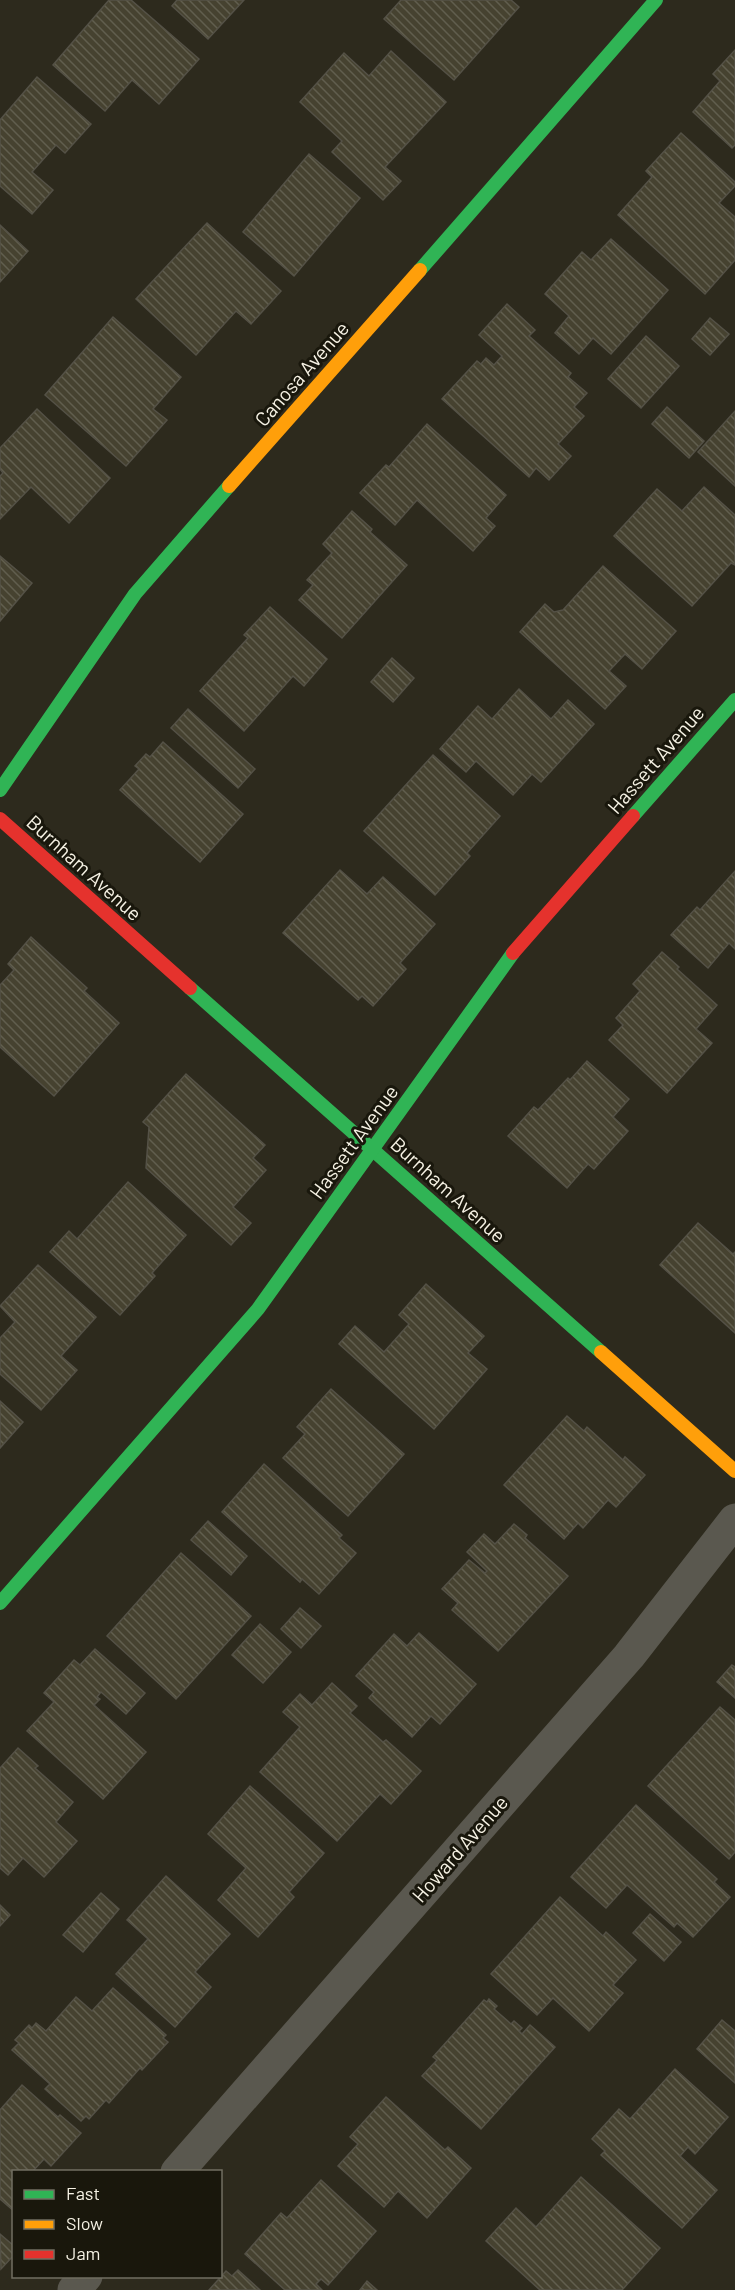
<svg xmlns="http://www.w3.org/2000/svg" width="735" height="2290" viewBox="0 0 735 2290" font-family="Barlow,sans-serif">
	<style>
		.building { fill: url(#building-back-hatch); stroke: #545146; stroke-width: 1.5 }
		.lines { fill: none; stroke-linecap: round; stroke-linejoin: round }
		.street { stroke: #5a584f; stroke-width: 33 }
		.fast { stroke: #30b455; stroke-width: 14 }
		.slow { stroke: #ff9f0a; stroke-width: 14 }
		.jam { stroke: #e5322d; stroke-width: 14 }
		.labels { text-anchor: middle; stroke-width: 6; stroke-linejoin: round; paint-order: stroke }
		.street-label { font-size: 20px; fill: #f6f2e4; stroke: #19170c }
	</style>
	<defs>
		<pattern id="building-back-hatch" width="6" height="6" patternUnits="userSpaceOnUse" patternTransform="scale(1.5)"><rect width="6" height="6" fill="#464230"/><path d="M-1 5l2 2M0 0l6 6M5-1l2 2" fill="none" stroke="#615e4e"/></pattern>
	</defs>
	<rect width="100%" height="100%" fill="#2d2a1d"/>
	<g class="building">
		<polygon points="109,0 131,0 199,59 159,104 132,80 105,111 53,65"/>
		<polygon points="177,0 244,0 208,39 172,6"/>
		<polygon points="401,0 511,0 519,7 454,80 384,19"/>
		<polygon points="735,50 735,145 732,148 693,112 720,81 713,74"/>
		<polygon points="391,51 446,102 385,167 401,181 383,200 332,152 342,141 300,102 344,53 369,76"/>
		<polygon points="37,77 91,124 65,153 56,145 32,172 53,190 32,214 0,186 0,120"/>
		<polygon points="681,133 735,182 735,186 719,203 735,217 735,260 705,294 618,215 652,177 646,171"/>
		<polygon points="309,154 360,198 294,276 243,232"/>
		<polygon points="207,223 281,291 251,324 236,311 196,355 136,299"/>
		<polygon points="0,225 28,251 0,282"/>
		<polygon points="611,239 668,290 611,354 593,338 579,354 555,333 569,316 545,294 582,252 591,260"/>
		<polygon points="507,304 535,330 529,336 571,373 568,377 587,393 574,407 584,416 558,444 571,456 549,480 536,468 529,477 442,399 477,361 481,364 486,358 494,365 502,356 479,335"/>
		<polygon points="113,317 181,377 153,409 167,420 126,466 45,395"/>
		<polygon points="710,318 729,334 710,355 692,339"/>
		<polygon points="646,336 679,366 641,408 608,379"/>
		<polygon points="667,407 704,441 689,458 652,424"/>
		<polygon points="37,409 110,478 69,523 31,487 0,519 0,476 3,473 0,469 0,448"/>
		<polygon points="735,411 735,486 698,452"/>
		<polygon points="427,424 506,495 486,518 495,526 473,551 417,500 395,525 360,493 386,465 389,467"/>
		<polygon points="704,487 735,515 735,565 731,563 692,606 614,536 657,489 682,511"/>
		<polygon points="352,511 372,529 370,532 407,565 342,638 299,600 313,585 307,580 332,553 323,544"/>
		<polygon points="0,556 32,583 0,621"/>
		<polygon points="603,566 676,631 642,669 625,654 609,671 626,686 605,709 520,632 545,604 554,612 563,610"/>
		<polygon points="270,607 327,659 304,686 293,676 244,731 200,691 248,638 244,635"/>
		<polygon points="392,658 414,678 393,702 371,682"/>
		<polygon points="519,689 551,719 568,700 594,724 541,782 532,774 513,795 476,761 466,772 440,749 478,706 492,719"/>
		<polygon points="188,709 255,769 238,788 171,728"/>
		<polygon points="163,742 243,814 200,862 120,790 139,769 135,766 146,754 150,757"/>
		<polygon points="433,755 500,816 467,853 470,856 435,895 364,831"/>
		<polygon points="340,870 367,894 383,877 435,924 400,963 406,969 373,1006 362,996 358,1000 283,933"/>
		<polygon points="735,871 735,949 729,943 708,968 671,935 697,907 700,910"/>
		<polygon points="31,937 87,988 84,991 119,1023 54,1096 0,1047 0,985 14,970 8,964"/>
		<polygon points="662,952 679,967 677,969 717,1005 696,1029 712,1043 667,1093 609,1040 623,1025 616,1018 640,991 633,984"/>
		<polygon points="587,1061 629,1099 613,1117 628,1131 594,1169 588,1164 567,1188 508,1136 534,1107 538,1110 568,1078 570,1080"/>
		<polygon points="186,1074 265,1145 253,1158 266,1170 233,1207 251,1223 231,1245 146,1168 149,1127 143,1122"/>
		<polygon points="128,1182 186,1235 152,1273 155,1276 120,1315 50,1252 69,1231 77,1239"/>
		<polygon points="698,1223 733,1254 735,1252 735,1333 660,1265"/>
		<polygon points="38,1265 96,1317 61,1356 77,1370 41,1410 0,1374 0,1338 15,1322 0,1306"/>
		<polygon points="426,1284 484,1336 468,1353 487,1369 434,1429 339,1344 355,1326 384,1352 409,1324 399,1315"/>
		<polygon points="331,1389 404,1454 348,1516 283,1458 305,1434 297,1427"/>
		<polygon points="0,1401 23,1422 0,1448"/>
		<polygon points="567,1416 584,1431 587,1427 623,1460 625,1457 645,1475 616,1507 608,1500 583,1528 578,1523 564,1539 504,1485"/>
		<polygon points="264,1464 342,1535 339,1538 356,1553 319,1594 302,1579 300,1582 222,1512"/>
		<polygon points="208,1521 247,1556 231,1575 191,1540"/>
		<polygon points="514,1524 527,1535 525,1538 568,1576 498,1651 452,1610 458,1603 442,1589 469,1560 485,1573 487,1571 467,1552 484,1534 495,1544"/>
		<polygon points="181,1553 251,1616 176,1699 107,1636"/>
		<polygon points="300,1608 321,1626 301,1648 281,1629"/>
		<polygon points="260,1624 291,1652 263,1683 232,1655"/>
		<polygon points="419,1633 476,1684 440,1724 431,1716 412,1737 369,1698 374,1692 356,1676 394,1634 407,1646"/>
		<polygon points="95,1649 145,1693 126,1714 101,1692 97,1697 100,1699 94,1705 146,1752 103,1799 27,1731 54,1702 44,1693 74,1660 80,1665"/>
		<polygon points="732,1665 735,1667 735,1698 717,1682"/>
		<polygon points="332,1683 357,1706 350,1713 383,1742 386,1740 421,1771 391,1804 380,1794 337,1841 260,1772 300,1727 283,1712 300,1694 312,1705"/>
		<polygon points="720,1707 735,1720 735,1852 729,1859 648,1786"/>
		<polygon points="18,1748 38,1766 35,1768 73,1802 56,1822 77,1841 44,1877 23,1858 8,1875 0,1868 0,1768"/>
		<polygon points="250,1786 324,1853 289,1892 294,1897 258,1937 218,1900 246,1868 208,1834"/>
		<polygon points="636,1805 717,1879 714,1882 730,1897 693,1937 677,1923 674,1927 627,1885 606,1908 571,1877"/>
		<polygon points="166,1876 230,1934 195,1972 211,1987 175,2027 116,1974 148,1939 127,1920"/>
		<polygon points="101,1893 119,1909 83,1952 63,1935"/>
		<polygon points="560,1897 603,1936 606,1932 636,1960 613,1985 623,1993 589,2031 553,1998 537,2015 491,1974"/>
		<polygon points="0,1905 10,1915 0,1926"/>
		<polygon points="650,1914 681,1942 664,1961 633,1933"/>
		<polygon points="113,1988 166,2035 163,2038 168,2042 142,2070 140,2068 109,2103 106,2100 89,2119 86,2116 81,2121 45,2089 50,2084 12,2050 19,2043 15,2040 29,2025 32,2028 36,2023 46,2031 76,1997 92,2011"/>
		<polygon points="489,1999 497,2006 494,2009 511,2024 514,2021 522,2028 519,2031 522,2034 530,2025 555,2047 481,2129 422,2076 437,2060 433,2057 484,2000 487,2002"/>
		<polygon points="722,2020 735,2031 735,2083 697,2049"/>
		<polygon points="675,2069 728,2117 695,2154 688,2147 680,2156 717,2190 682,2228 601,2155 605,2151 592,2139 619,2109 630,2119"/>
		<polygon points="22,2085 58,2117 60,2115 81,2133 51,2166 44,2159 32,2172 14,2172 14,2211 0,2199 0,2110"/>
		<polygon points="386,2097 445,2150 448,2147 471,2168 427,2218 398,2191 384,2207 338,2166 358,2144 350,2137"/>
		<polygon points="581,2177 660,2248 622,2290 540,2290 486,2241 516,2208 536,2227"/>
		<polygon points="321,2180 376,2231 328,2285 321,2279 316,2284 322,2290 285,2290 245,2254 281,2213 287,2218"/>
		<polygon points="0,2234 14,2246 14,2255 1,2269"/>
		<polygon points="238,2270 260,2290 209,2290 226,2271 232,2276"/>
		<polygon points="367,2281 377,2290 360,2290"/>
	</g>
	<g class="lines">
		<g class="street">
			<polyline points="177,2172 629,1656 735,1520"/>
			<polyline points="74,2290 86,2276"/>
		</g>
		<g class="fast">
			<polyline points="420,270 656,0"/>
			<polyline points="0,790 135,594 229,486"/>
			<polyline points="633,816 735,700"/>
			<polyline points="190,988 601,1352"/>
			<polyline points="0,1603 258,1309 513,953"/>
		</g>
		<g class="slow">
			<polyline points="229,486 420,270"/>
			<polyline points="601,1352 735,1471"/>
		</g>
		<g class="jam">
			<polyline points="0,819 190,988"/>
			<polyline points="513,953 633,816"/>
		</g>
	</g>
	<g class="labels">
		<g class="street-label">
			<text transform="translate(302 374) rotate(-49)" y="7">Canosa Avenue</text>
			<text transform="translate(656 760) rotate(-49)" y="7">Hassett Avenue</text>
			<text transform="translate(84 868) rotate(42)" y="7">Burnham Avenue</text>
			<text transform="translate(354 1142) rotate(-54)" y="7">Hassett Avenue</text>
			<text transform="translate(448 1190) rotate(42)" y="7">Burnham Avenue</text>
			<text transform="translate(460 1849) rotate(-49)" y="7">Howard Avenue</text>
		</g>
	</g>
	<rect x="12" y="2170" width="210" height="108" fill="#19170c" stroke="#716f62" stroke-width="1.5"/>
	<rect x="24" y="2190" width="30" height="9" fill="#30b455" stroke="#716f62" stroke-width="1.5"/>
	<text x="66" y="2200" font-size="18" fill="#f6f2e4">Fast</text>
	<rect x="24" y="2220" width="30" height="9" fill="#ff9f0a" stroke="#716f62" stroke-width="1.5"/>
	<text x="66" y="2230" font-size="18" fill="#f6f2e4">Slow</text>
	<rect x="24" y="2250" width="30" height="9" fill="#e5322d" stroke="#716f62" stroke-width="1.5"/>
	<text x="66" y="2260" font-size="18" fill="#f6f2e4">Jam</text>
</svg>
